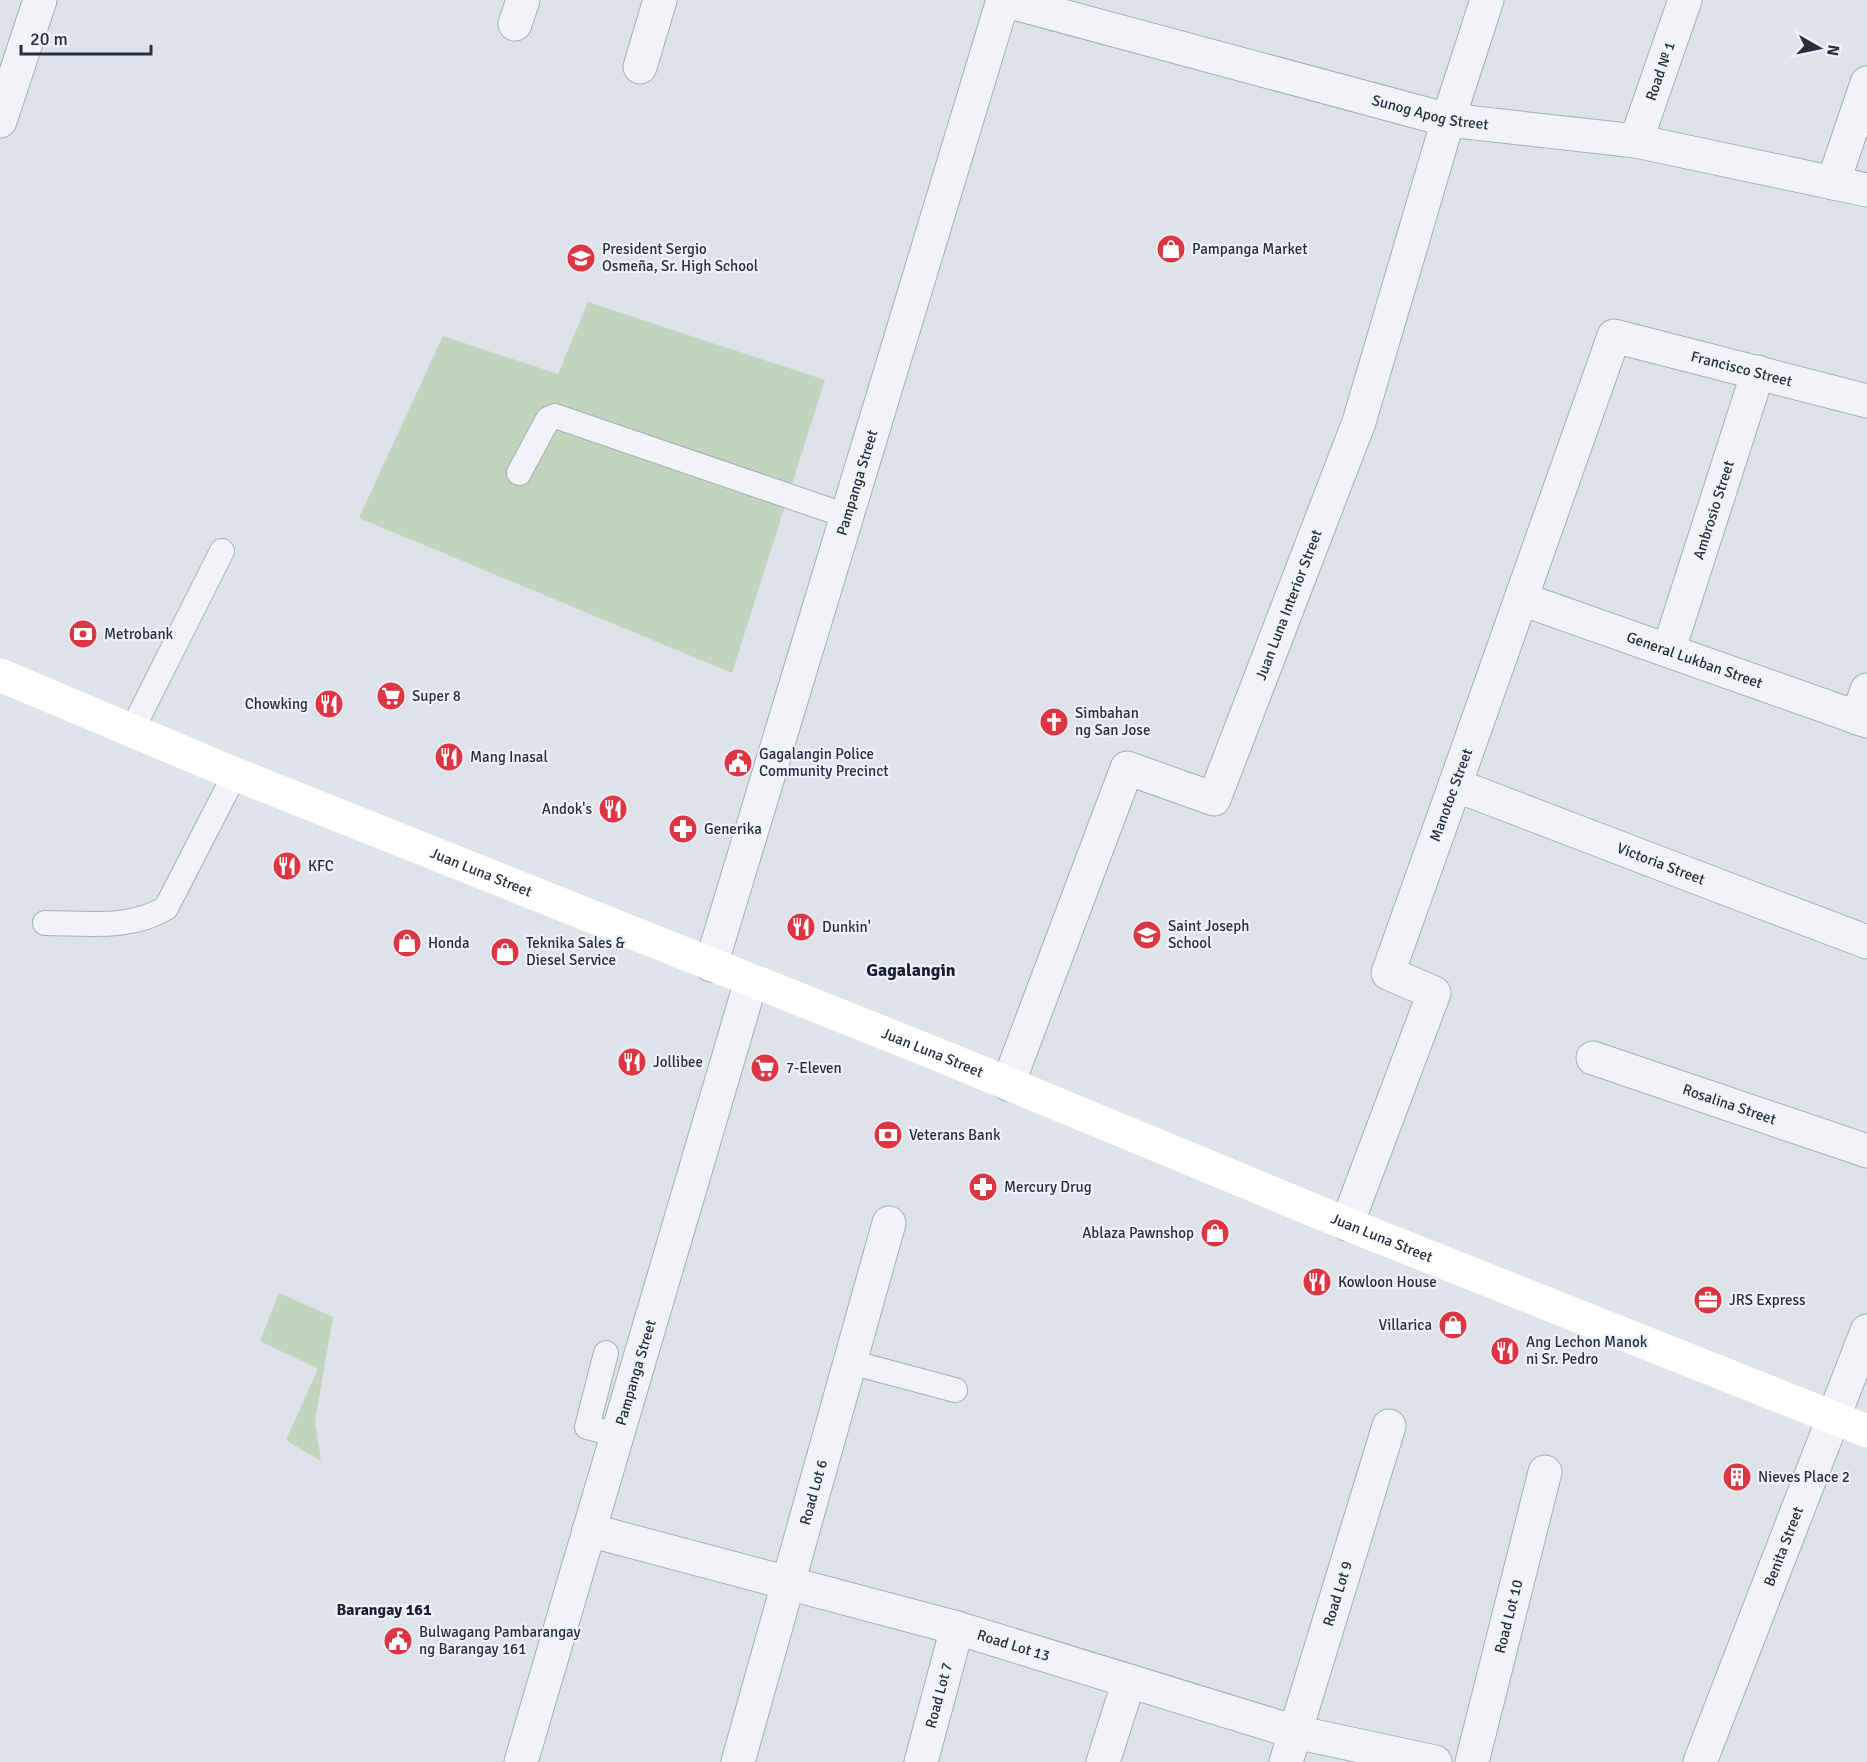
<svg xmlns="http://www.w3.org/2000/svg" width="1867" height="1762" viewBox="0 0 1867 1762" font-family="Signika,sans-serif">
	<style>
		.green { fill: #c2d4be }
		.lines { fill: none; stroke-linecap: round; stroke-linejoin: round }
		.service-casing { stroke: #a7acb7; stroke-width: 26 }
		.pedestrian-casing { stroke: #a7acb7; stroke-width: 35 }
		.minor-casing { stroke: #a7acb7; stroke-width: 35 }
		.tertiary-casing { stroke: #a7acb7; stroke-width: 35 }
		.service { stroke: #f1f3f7; stroke-width: 24 }
		.pedestrian { stroke: #f1f3f7; stroke-width: 33 }
		.minor { stroke: #f1f3f7; stroke-width: 33 }
		.tertiary { stroke: #f1f3f7; stroke-width: 33 }
		.secondary { stroke: #fff; stroke-width: 33 }
		.labels { text-anchor: middle; stroke-width: 4.5; stroke-linejoin: round; paint-order: stroke }
		.street-label { font-size: 15px; fill: #262e42; stroke: #eef1f7 }
		.poi-label { font-size: 15px; fill: #262e42; stroke: #eef1f7; text-anchor: start }
		.neighbourhood-label { font-size: 16px; font-weight: bold; fill: #181f32; stroke: #eef1f7 }
		.quarter-label { font-size: 18px; font-weight: bold; fill: #181f32; stroke: #eef1f7 }
	</style>
	<rect width="100%" height="100%" fill="#dee2e9"/>
	<g class="green">
		<polygon points="588,302 825,380 732,673 359,518 443,336 558,374"/>
		<polygon points="279,1293 333,1317 315,1421 321,1461 286,1440 318,1369 260,1341"/>
	</g>
	<g class="lines">
		<g class="service-casing">
			<g id="service">
				<polyline points="519,473 548,419 555,416 847,516"/>
				<polyline points="132,730 222,551"/>
				<path d="M 45,923 C 86,923 130,930 166,908 L 235,774"/>
				<polyline points="606,1353 587,1427 617,1435"/>
				<polyline points="850,1362 955,1390"/>
			</g>
		</g>
		<g class="pedestrian-casing">
			<g id="pedestrian">
				<path id="s1" d="M 1003,0 L 1448,120 L 1636,141 L 1685,0"/>
				<polyline points="515,24 523,0"/>
				<polyline points="640,67 660,0"/>
				<polyline points="1857,718 1867,690"/>
				<path id="s2" d="M 1008,1084 L 1127,768 L 1214,799 L 1359,422 L 1448,120 L 1487,0"/>
				<path id="s3" d="M 1347,1224 L 1434,993 L 1388,973 L 1455,785 L 1714,884"/>
			</g>
		</g>
		<g class="minor-casing">
			<g id="minor">
				<polyline points="0,121 40,0"/>
				<polyline points="1636,141 1867,190"/>
				<polyline points="1833,183 1867,83"/>
				<path id="s4" d="M 1522,599 L 1867,721"/>
				<path id="s5" d="M 1669,649 L 1758,372"/>
				<path id="s6" d="M 1455,785 L 1614,336 L 1867,401"/>
				<polyline points="1714,884 1867,942"/>
				<path id="s7" d="M 1593,1058 L 1867,1151"/>
				<path id="s8" d="M 589,1530 L 957,1628 L 1295,1732 L 1435,1762"/>
				<path id="s9" d="M 521,1762 L 751,981"/>
				<path id="s10" d="M 738,1762 L 889,1223"/>
				<path id="s11" d="M 921,1762 L 957,1628"/>
				<polyline points="1103,1762 1129,1681"/>
				<path id="s12" d="M 1286,1762 L 1389,1426"/>
				<path id="s13" d="M 1472,1762 L 1545,1472"/>
				<path id="s14" d="M 1700,1762 L 1867,1331"/>
			</g>
		</g>
		<g class="tertiary-casing">
			<g id="tertiary">
				<path id="s15" d="M 711,965 L 1003,0"/>
			</g>
		</g>
		<use href="#service" class="service"/>
		<use href="#pedestrian" class="pedestrian"/>
		<use href="#minor" class="minor"/>
		<use href="#tertiary" class="tertiary"/>
		<path class="secondary" id="s16" d="M 0,675 L 235,774 L 939,1055 L 1347,1224 L 1867,1431"/>
	</g>
	<defs>
		<g id="shop-disc" transform="scale(1.5)"><circle r="9.5" fill="#dc3543" stroke="#eef1f7"/><path d="M-5-2.5h2.3a2.7 3.5 0 0 1 5.4 0H5L5.5 6h-11ZM-1.5-2.5h3a1.5 2.3 0 0 0-3 0Z" fill="#fff"/></g>
		<g id="school-disc" transform="scale(1.5)"><circle r="9.5" fill="#dc3543" stroke="#eef1f7"/><path d="M0-5L7-2L0 1L-7-2ZM-4 1L0 2.5L4 1V4Q0 6-4 4Z" fill="#fff"/></g>
		<g id="bank-disc" transform="scale(1.5)"><circle r="9.5" fill="#dc3543" stroke="#eef1f7"/><path d="M-6-4H6V4H-6ZM0-2.3a2.3 2.3 0 1 0 0 4.6a2.3 2.3 0 1 0 0-4.6Z" fill="#fff"/></g>
		<g id="supermarket-disc" transform="scale(1.5)"><circle r="9.5" fill="#dc3543" stroke="#eef1f7"/><path d="M-6-5.5h2.5l.6 2H6L4.5 2H-2.5L-4.4-4H-6ZM-1.5 3.2a1.3 1.3 0 1 0 .1 0ZM3 3.2a1.3 1.3 0 1 0 .1 0Z" fill="#fff"/></g>
		<g id="restaurant-disc" transform="scale(1.5)"><circle r="9.5" fill="#dc3543" stroke="#eef1f7"/><path d="M-5-6h1v4h1v-4h1v4h1v-4h1v5L-1.5 .5V6h-2V.5L-5-1ZM5-6V6H3V1.5H1.5Q1.5-4 5-6Z" fill="#fff"/></g>
		<g id="church-disc" transform="scale(1.5)"><circle r="9.5" fill="#dc3543" stroke="#eef1f7"/><path d="M-1.2-6h2.4v3.5h3.3v2.4h-3.3V6h-2.4V-.1h-3.3v-2.4h3.3Z" fill="#fff"/></g>
		<g id="civic-disc" transform="scale(1.5)"><circle r="9.5" fill="#dc3543" stroke="#eef1f7"/><path d="M-.6-6.5H3V-4.5H.6V-3L4-1V1h2V6H-6V1h2V-1L-.6-3ZM-1.2 2.5V6h2.4V2.5Z" fill="#fff"/></g>
		<g id="pharmacy-disc" transform="scale(1.5)"><circle r="9.5" fill="#dc3543" stroke="#eef1f7"/><path d="M-2-6h4v4h4v4h-4v4h-4v-4h-4v-4h4Z" fill="#fff"/></g>
		<g id="office-disc" transform="scale(1.5)"><circle r="9.5" fill="#dc3543" stroke="#eef1f7"/><path d="M-6-3h4V-5.5h4V-3h4V5H-6ZM-1-4.5V-3h2v-1.5ZM-6 0V1H6V0Z" fill="#fff"/></g>
		<g id="building-disc" transform="scale(1.5)"><circle r="9.5" fill="#dc3543" stroke="#eef1f7"/><path d="M-4-6H4V6H1V3H-1V6H-4ZM-2.5-4.3h1.7v1.8h-1.7ZM.8-4.3h1.7v1.8H.8ZM-2.5-1h1.7V.8h-1.7ZM.8-1h1.7V.8H.8Z" fill="#fff"/></g>
	</defs>
	<g fill-rule="evenodd">
		<use href="#shop-disc" x="1171" y="249"/>
		<use href="#school-disc" x="581" y="258"/>
		<use href="#bank-disc" x="83" y="634"/>
		<use href="#supermarket-disc" x="391" y="696"/>
		<use href="#restaurant-disc" x="329" y="704"/>
		<use href="#church-disc" x="1054" y="722"/>
		<use href="#restaurant-disc" x="449" y="757"/>
		<use href="#civic-disc" x="738" y="763"/>
		<use href="#restaurant-disc" x="613" y="809"/>
		<use href="#pharmacy-disc" x="683" y="829"/>
		<use href="#restaurant-disc" x="287" y="866"/>
		<use href="#restaurant-disc" x="801" y="927"/>
		<use href="#school-disc" x="1147" y="935"/>
		<use href="#shop-disc" x="407" y="943"/>
		<use href="#shop-disc" x="505" y="952"/>
		<use href="#restaurant-disc" x="632" y="1062"/>
		<use href="#supermarket-disc" x="765" y="1068"/>
		<use href="#bank-disc" x="888" y="1135"/>
		<use href="#pharmacy-disc" x="983" y="1187"/>
		<use href="#shop-disc" x="1215" y="1233"/>
		<use href="#restaurant-disc" x="1317" y="1282"/>
		<use href="#office-disc" x="1708" y="1300"/>
		<use href="#shop-disc" x="1453" y="1325"/>
		<use href="#restaurant-disc" x="1505" y="1351"/>
		<use href="#building-disc" x="1737" y="1477"/>
		<use href="#civic-disc" x="398" y="1641"/>
	</g>
	<g class="labels">
		<g class="street-label">
			<text dy="5" stroke="none"><textPath href="#s1" startOffset="724">Road № 1</textPath></text>
			<text dy="5" stroke="none"><textPath href="#s1" startOffset="442">Sunog Apog Street</textPath></text>
			<text dy="5" stroke="none"><textPath href="#s6" startOffset="608">Francisco Street</textPath></text>
			<text dy="5" stroke="none"><textPath href="#s15" startOffset="504">Pampanga Street</textPath></text>
			<text dy="5" stroke="none"><textPath href="#s5" startOffset="146">Ambrosio Street</textPath></text>
			<text dy="5" stroke="none"><textPath href="#s2" startOffset="638">Juan Luna Interior Street</textPath></text>
			<text dy="5" stroke="none"><textPath href="#s4" startOffset="183">General Lukban Street</textPath></text>
			<text transform="translate(1451 795) rotate(-70)" y="5">Manotoc Street</text>
			<text dy="5" stroke="none"><textPath href="#s3" startOffset="717">Victoria Street</textPath></text>
			<text dy="5" stroke="none"><textPath href="#s16" startOffset="520">Juan Luna Street</textPath></text>
			<text dy="5" stroke="none"><textPath href="#s16" startOffset="1006">Juan Luna Street</textPath></text>
			<text dy="5" stroke="none"><textPath href="#s7" startOffset="144">Rosalina Street</textPath></text>
			<text dy="5" stroke="none"><textPath href="#s16" startOffset="1492">Juan Luna Street</textPath></text>
			<text dy="5" stroke="none"><textPath href="#s9" startOffset="406">Pampanga Street</textPath></text>
			<text dy="5" stroke="none"><textPath href="#s10" startOffset="280">Road Lot 6</textPath></text>
			<text dy="5" stroke="none"><textPath href="#s14" startOffset="231">Benita Street</textPath></text>
			<text dy="5" stroke="none"><textPath href="#s12" startOffset="176">Road Lot 9</textPath></text>
			<text dy="5" stroke="none"><textPath href="#s13" startOffset="150">Road Lot 10</textPath></text>
			<text dy="5" stroke="none"><textPath href="#s8" startOffset="440">Road Lot 13</textPath></text>
			<text dy="5" stroke="none"><textPath href="#s11" startOffset="69">Road Lot 7</textPath></text>
		</g>
		<g class="poi-label">
			<text x="602" y="254">President Sergio<tspan x="602" dy="17">Osmeña, Sr. High School</tspan></text>
			<text x="1192" y="254">Pampanga Market</text>
			<text x="104" y="639">Metrobank</text>
			<text x="412" y="701">Super 8</text>
			<text x="308" y="709" text-anchor="end">Chowking</text>
			<text x="1075" y="718">Simbahan<tspan x="1075" dy="17">ng San Jose</tspan></text>
			<text x="759" y="759">Gagalangin Police<tspan x="759" dy="17">Community Precinct</tspan></text>
			<text x="470" y="762">Mang Inasal</text>
			<text x="592" y="814" text-anchor="end">Andok's</text>
			<text x="704" y="834">Generika</text>
			<text x="308" y="871">KFC</text>
			<text x="1168" y="931">Saint Joseph<tspan x="1168" dy="17">School</tspan></text>
			<text x="822" y="932">Dunkin'</text>
			<text x="428" y="948">Honda</text>
			<text x="526" y="948">Teknika Sales &amp;<tspan x="526" dy="17">Diesel Service</tspan></text>
			<text x="653" y="1067">Jollibee</text>
			<text x="786" y="1073">7-Eleven</text>
			<text x="909" y="1140">Veterans Bank</text>
			<text x="1004" y="1192">Mercury Drug</text>
			<text x="1194" y="1238" text-anchor="end">Ablaza Pawnshop</text>
			<text x="1338" y="1287">Kowloon House</text>
			<text x="1729" y="1305">JRS Express</text>
			<text x="1432" y="1330" text-anchor="end">Villarica</text>
			<text x="1526" y="1347">Ang Lechon Manok<tspan x="1526" dy="17">ni Sr. Pedro</tspan></text>
			<text x="1758" y="1482">Nieves Place 2</text>
			<text x="419" y="1637">Bulwagang Pambarangay<tspan x="419" dy="17">ng Barangay 161</tspan></text>
		</g>
		<g class="neighbourhood-label">
			<text x="384" y="1615">Barangay 161</text>
		</g>
		<g class="quarter-label">
			<text x="911" y="976">Gagalangin</text>
		</g>
	</g>
	<g transform="translate(1819 48) rotate(99)" stroke="#eef1f7" stroke-width="4.5" paint-order="stroke">
	<path d="M0-4.5L10 22L0 15L-10 22Z" fill="#262e42"/>
	<text y="-9" font-size="16" font-weight="bold" text-anchor="middle" fill="#262e42">N</text>
	</g>
	<path d="M21 45v9h130v-9" fill="none" stroke="#262e42" stroke-width="3"/>
	<text x="30" y="45" font-size="18" fill="#262e42" stroke="#eef1f7" stroke-width="4.5" paint-order="stroke">20 m</text>
</svg>
